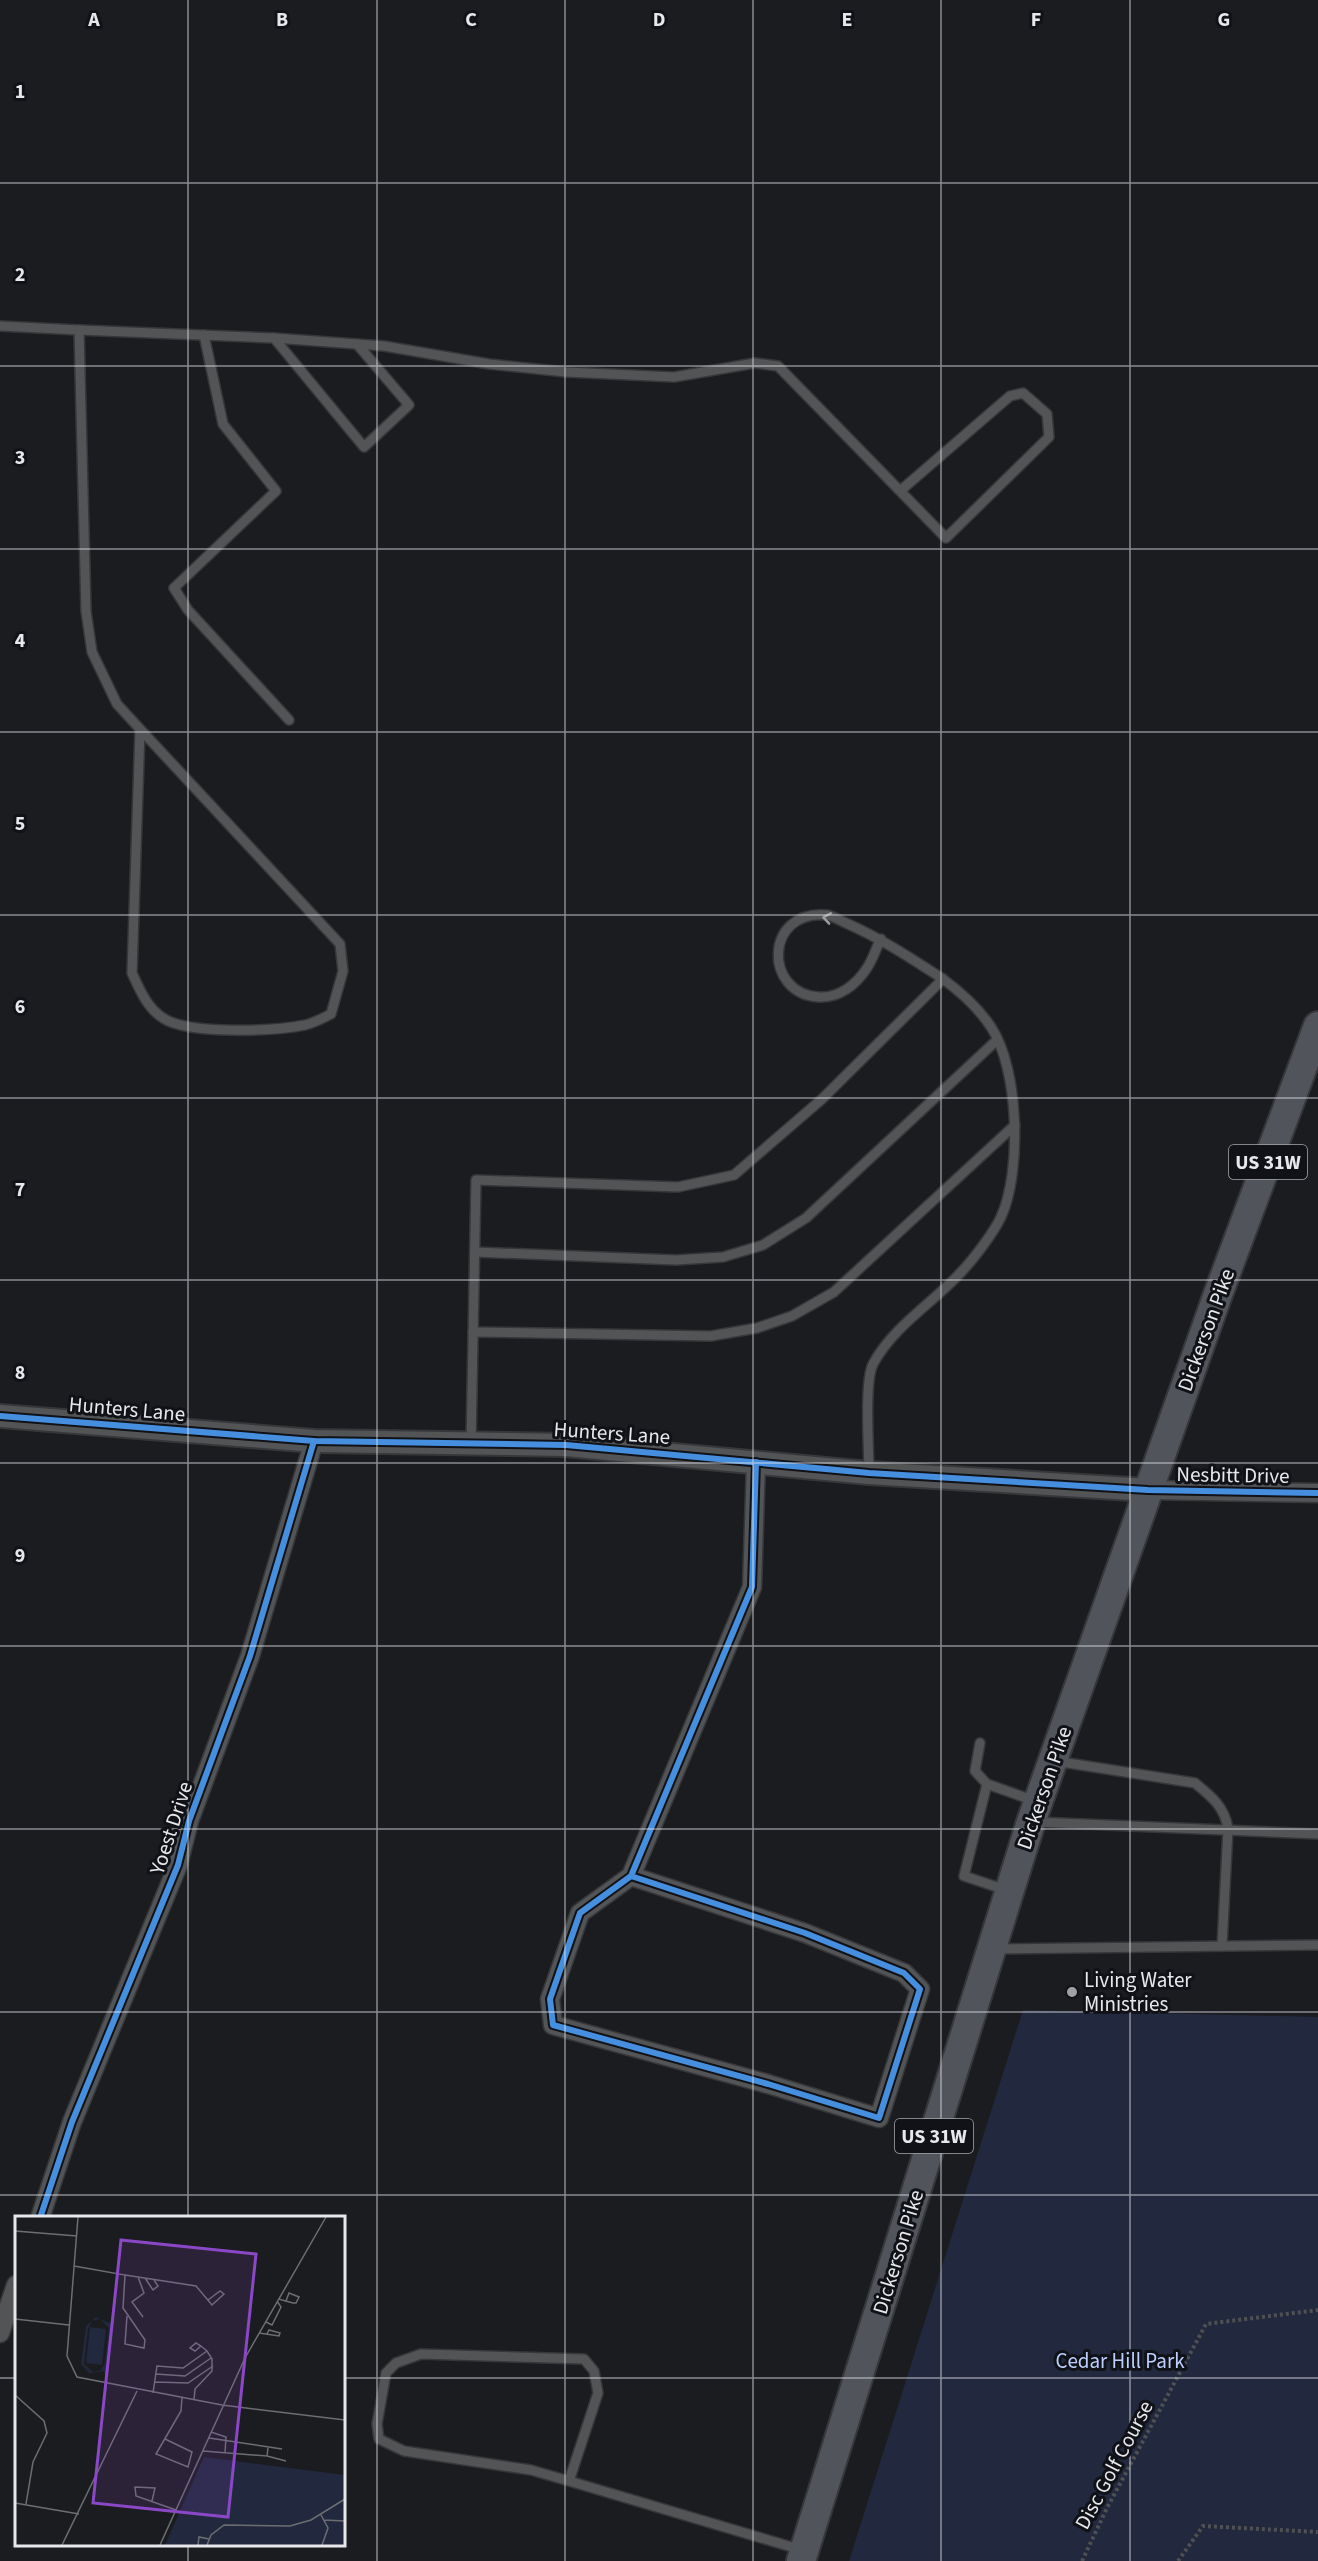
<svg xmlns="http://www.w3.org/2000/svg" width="1318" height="2561" viewBox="0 0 1318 2561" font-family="'Source Sans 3',sans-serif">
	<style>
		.green { fill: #22293e }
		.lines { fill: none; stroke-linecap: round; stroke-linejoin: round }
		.service-casing { stroke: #373739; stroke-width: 12 }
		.minor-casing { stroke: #373739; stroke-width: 21 }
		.tertiary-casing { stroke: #373739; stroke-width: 26 }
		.primary-casing { stroke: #373739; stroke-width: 32 }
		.path { stroke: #4f5052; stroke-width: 4; stroke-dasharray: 3 3; stroke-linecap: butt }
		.service { stroke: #525455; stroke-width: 9 }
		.minor { stroke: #525455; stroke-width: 18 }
		.tertiary { stroke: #525455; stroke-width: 22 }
		.primary { stroke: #51545a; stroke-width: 28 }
		.cycleway-casing { stroke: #101217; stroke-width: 10 }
		.cycleway { stroke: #468fdf; stroke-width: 6 }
		.oneway { stroke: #9c9ea0 }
		.grid { fill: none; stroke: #e7e8ec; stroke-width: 1.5; stroke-opacity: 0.55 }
		.poi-dot { fill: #9fa1a4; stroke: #101217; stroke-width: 2 }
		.labels { text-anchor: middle; stroke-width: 6; stroke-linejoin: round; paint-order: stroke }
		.shield { fill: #101217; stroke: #a6a8ac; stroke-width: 1.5 }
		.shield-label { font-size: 20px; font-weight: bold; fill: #e7e8ec }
		.street-label { font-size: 21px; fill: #e7e8ec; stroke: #101217 }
		.poi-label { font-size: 21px; fill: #e7e8ec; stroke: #101217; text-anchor: start }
		.park-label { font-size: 21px; fill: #bccfff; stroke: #101217 }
		.inset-road { fill: none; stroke: #6c6e71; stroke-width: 1.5 }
		.view { fill: #8b48c6; fill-opacity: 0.15; stroke: #8b48c6; stroke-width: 3 }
		.inset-edge { fill: none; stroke: #e7e8ec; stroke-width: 3 }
		.grid-label { font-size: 20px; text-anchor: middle; font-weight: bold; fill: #e7e8ec; stroke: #101217; stroke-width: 6; stroke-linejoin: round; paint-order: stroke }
	</style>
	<rect width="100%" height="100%" fill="#1a1c1f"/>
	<polygon class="green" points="1023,2010 1318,2017 1318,2561 849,2561"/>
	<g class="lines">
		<g class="service-casing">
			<g id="service">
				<path d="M 0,326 L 79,330 L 86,611 L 92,652 L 117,704 L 140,729 L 340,944 L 343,971 L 331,1014 C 323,1018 314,1023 305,1025 C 275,1031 188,1035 163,1018 C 147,1008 140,990 132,973 L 140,729"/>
				<polyline points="79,330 274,338 384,346 489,364 566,372 674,377 755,363 778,366 946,538 1049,437 1047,414 1023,393 1010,396 900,491"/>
				<polyline points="204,335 223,424 276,491 174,588 188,610 289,720"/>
				<polyline points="274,338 364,447 409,405 357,344"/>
				<path d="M 881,939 C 876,948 873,959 867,968 C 856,985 839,998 819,997 C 763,994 764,909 827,915 C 833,916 841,921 848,924 C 882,939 912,959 943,979"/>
				<polyline points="475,1252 676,1260 723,1257 763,1245 806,1218 997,1040"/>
				<polyline points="473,1332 711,1336 757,1328 792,1316 834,1292 1015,1125"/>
				<path d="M 471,1444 L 476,1180 L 678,1187 L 734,1175 L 822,1099 L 943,979 C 962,993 978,1007 991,1027 C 1019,1069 1022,1171 1001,1217 C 994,1232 975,1257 964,1269 C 936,1301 894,1325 873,1364 C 864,1382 869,1450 869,1473"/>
				<polyline points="980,1743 975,1771 987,1784 1035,1801"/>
				<path d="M 1055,1761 L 1195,1783 C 1211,1796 1225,1807 1228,1829 L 1222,1946"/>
				<polyline points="987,1784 964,1876 1006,1890"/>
				<polyline points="1036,1822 1318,1834"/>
				<polyline points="994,1949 1318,1945"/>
				<polyline points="569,2481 598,2393 594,2371 584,2359 421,2354 396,2363 386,2373 377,2424 379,2439 404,2451 531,2470 569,2481 802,2550"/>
			</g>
		</g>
		<g class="minor-casing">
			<g id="minor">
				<polyline points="1148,1490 1318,1493"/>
				<polyline points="631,1876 805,1933 904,1973 920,1989 879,2118 768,2084 553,2025 550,1999 580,1913 631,1876 752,1587 756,1462"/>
				<polyline points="40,2218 72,2122 178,1865 189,1821 250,1656 314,1441"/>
				<polyline points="0,2333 16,2285"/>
			</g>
		</g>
		<g class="tertiary-casing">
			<polyline id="tertiary" points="0,1416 314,1441 566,1445 869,1473 1148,1490"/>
		</g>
		<g class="primary-casing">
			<polyline id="primary" points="801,2561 1031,1822 1217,1297 1318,1026"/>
		</g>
		<g class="path">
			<polyline points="1082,2561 1107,2508 1206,2324 1318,2310"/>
			<polyline points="1178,2561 1203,2526 1318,2532"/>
		</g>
		<use href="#service" class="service"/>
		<use href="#minor" class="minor"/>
		<use href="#tertiary" class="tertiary"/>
		<use href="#primary" class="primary"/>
		<g class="cycleway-casing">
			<g id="cycleway">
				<polyline points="0,1416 314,1441 566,1445 869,1473 1148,1490 1318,1493"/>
				<polyline points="631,1876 805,1933 904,1973 920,1989 879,2118 768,2084 553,2025 550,1999 580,1913 631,1876 752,1587 756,1462"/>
				<polyline points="40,2218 72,2122 178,1865 189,1821 250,1656 314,1441"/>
			</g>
		</g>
		<use href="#cycleway" class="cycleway"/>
	</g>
	<defs><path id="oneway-chevron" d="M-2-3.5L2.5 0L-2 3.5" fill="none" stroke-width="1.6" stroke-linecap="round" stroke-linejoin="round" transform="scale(1.5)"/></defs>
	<use class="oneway" href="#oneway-chevron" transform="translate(827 918) rotate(-171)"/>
	<path class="grid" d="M 188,0 L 188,2218M 377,0 L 377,2561M 565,0 L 565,2561M 753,0 L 753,2561M 941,0 L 941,2561M 1130,0 L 1130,2561M 0,183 L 1318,183M 0,366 L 1318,366M 0,549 L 1318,549M 0,732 L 1318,732M 0,915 L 1318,915M 0,1098 L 1318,1098M 0,1280 L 1318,1280M 0,1463 L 1318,1463M 0,1646 L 1318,1646M 0,1829 L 1318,1829M 0,2012 L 1318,2012M 0,2195 L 1318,2195M 0,2378 L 16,2378M 344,2378 L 1318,2378M 188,2544 L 188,2561"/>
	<circle class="poi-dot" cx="1072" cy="1992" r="6"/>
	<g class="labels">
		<g class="shield">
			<rect x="1229" y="1145" width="78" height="34" rx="4.5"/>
			<rect x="895" y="2119" width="78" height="34" rx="4.5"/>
		</g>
		<g class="shield-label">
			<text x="1268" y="1169">US 31W</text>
			<text x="934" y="2143">US 31W</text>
		</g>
		<g class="street-label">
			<text transform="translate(1206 1330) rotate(-70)" y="7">Dickerson Pike</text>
			<text transform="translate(127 1409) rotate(5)" y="7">Hunters Lane</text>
			<text transform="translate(612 1433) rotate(4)" y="7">Hunters Lane</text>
			<text transform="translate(1233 1475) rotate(1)" y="7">Nesbitt Drive</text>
			<text transform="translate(1044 1788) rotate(-71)" y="7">Dickerson Pike</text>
			<text transform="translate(171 1828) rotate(-72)" y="7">Yoest Drive</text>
			<text transform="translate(898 2252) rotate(-73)" y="7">Dickerson Pike</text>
			<text transform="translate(1114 2465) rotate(-62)" y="7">Disc Golf Course</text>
		</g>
		<g class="poi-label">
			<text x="1084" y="1987">Living Water<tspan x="1084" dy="24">Ministries</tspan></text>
		</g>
		<g class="park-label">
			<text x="1120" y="2368">Cedar Hill Park</text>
		</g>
	</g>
	<g transform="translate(15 2216)">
		<rect width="330" height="330" fill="#1a1c1f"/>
		<path d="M 81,101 L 94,107 L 98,104 L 91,159 L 88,155 L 74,157 L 66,148 L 71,110 ZM 85,103 L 94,112 L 90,147 L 86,154 L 78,156 L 69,148 L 73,113 L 77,105 ZM 75,111 L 91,113 L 87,149 L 71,147 ZM 189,241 L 330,259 L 330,329 L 150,329 Z" fill="#22293e" fill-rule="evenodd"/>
		<path class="inset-road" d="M 63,1 L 52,140 L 62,161 L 207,189 L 330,204M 0,15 L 62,20M 59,50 L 110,59 L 108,92 L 130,124 L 129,132 L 110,128 L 112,100M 110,59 L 181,70 L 197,89 L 209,78 L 205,75 L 193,84M 123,61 L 129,77 L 117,86 L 128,101M 130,62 L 138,74 L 143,70 L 139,64M 264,83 L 267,84 L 278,87 L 281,87 L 284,81 L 274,77 L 271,85M 0,103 L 54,109M 251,106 L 257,109 L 266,91 L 262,85M 244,117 L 264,120 L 265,117 L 254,114 L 252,118M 186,130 L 180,135 L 175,132 L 181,127 L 186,130 L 192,135M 141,158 L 170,160 L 196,142M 140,166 L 173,167 L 198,150M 138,177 L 142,150 L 168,152 L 192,135 L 197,143 L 197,155 L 180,173 L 179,184M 0,179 L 29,205 L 32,217 L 18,246 L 11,288M 196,216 L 211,221 L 210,237M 194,222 L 267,233M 150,223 L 177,236 L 173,251 L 141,238 L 166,195 L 167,182M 188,235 L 252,240 L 253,232M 252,240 L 271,245M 137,285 L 140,272 L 120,271 L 121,280 L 161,294M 0,287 L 64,298M 306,299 L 313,312 L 307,329M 309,304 L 330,305M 47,329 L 122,175M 145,329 L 230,142 L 311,1M 183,329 L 184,321 L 194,323M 192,329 L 196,319 L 209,309 L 275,310 L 296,304 L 330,283"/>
		<path class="view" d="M 106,24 L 241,38 L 213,301 L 78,287 Z"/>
		<rect width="330" height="330" class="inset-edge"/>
	</g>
	<g class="grid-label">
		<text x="94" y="26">A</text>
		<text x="282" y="26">B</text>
		<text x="471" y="26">C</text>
		<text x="659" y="26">D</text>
		<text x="847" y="26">E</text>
		<text x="1036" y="26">F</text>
		<text x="1224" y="26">G</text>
		<text x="20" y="98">1</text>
		<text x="20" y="281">2</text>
		<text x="20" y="464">3</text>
		<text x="20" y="647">4</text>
		<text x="20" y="830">5</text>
		<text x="20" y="1013">6</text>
		<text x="20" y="1196">7</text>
		<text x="20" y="1379">8</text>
		<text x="20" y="1562">9</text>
	</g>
</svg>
